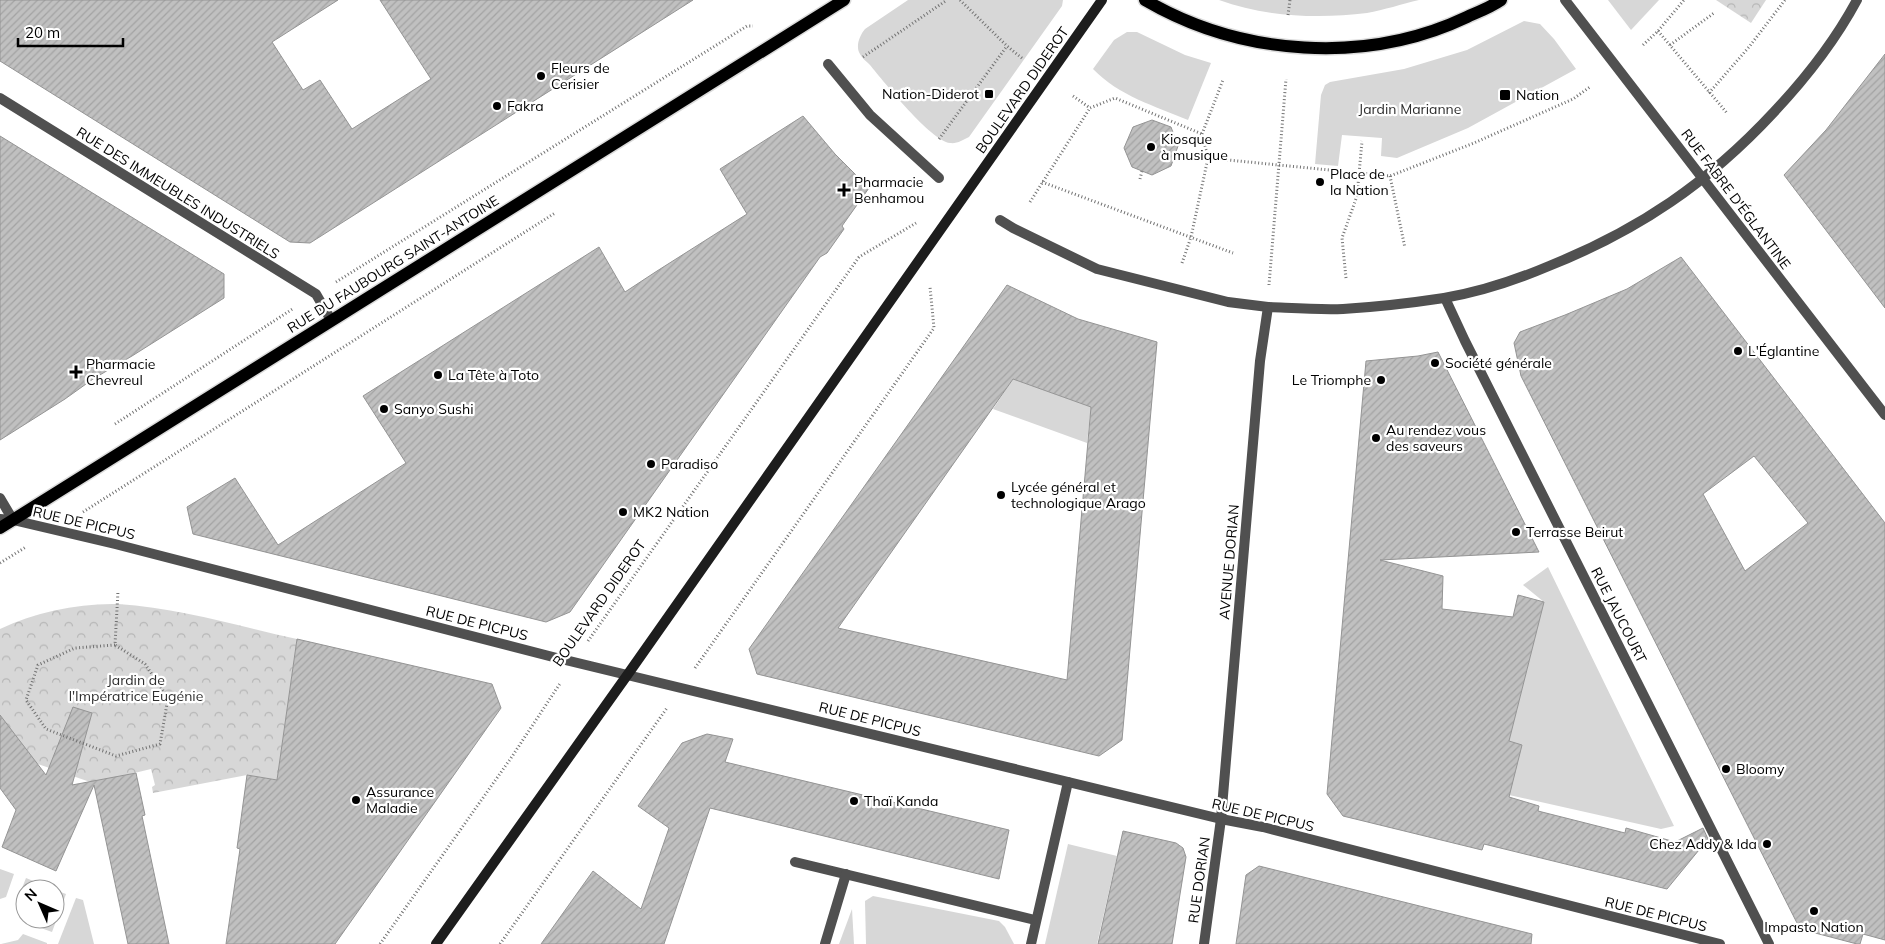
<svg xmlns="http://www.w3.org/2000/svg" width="1885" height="944" viewBox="0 0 1885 944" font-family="Mulish,sans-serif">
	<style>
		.green { fill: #d7d7d7 }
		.forest { fill: url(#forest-crowns) }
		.building { fill: url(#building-hatch); stroke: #949494; fill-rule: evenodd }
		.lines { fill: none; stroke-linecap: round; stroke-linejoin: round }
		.primary-casing { stroke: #dbdbdb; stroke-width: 15 }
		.path { stroke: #727272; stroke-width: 3; stroke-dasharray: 1 2.5; stroke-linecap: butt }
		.service { stroke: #505050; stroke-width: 10 }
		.pedestrian { stroke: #505050; stroke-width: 10 }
		.minor { stroke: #505050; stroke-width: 10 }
		.tertiary { stroke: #505050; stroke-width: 10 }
		.secondary { stroke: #1d1d1d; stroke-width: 10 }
		.primary { stroke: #000; stroke-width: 12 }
		.poi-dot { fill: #000; stroke: #fff; stroke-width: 2 }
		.labels { text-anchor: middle; stroke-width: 4.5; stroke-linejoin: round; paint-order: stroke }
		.poi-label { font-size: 14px; fill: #000; stroke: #fff; text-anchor: start }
		.street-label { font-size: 14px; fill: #000; stroke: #fff }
		.park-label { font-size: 14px; fill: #2e2e2e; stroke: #fff }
	</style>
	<defs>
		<pattern id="forest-crowns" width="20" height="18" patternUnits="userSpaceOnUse" patternTransform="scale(1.25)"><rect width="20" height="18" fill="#d7d7d7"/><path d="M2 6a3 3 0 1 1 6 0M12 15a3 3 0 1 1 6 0" fill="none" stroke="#b7b7b7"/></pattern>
		<pattern id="building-hatch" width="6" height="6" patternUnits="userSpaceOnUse" patternTransform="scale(1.25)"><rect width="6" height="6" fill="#c0c0c0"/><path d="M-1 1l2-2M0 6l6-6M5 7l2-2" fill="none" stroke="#a3a3a3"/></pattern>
	</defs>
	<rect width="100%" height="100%" fill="#fff"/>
	<g class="green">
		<path d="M 908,0 L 1063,0 L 1062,6 L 969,137 C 963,140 957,144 950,143 C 931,141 884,82 870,65 C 867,62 862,58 860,54 C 855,46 860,35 865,29 Z"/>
		<path d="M 1219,0 L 1419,0 C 1402,4 1384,10 1367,13 C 1319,19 1265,17 1219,0 Z"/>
		<polygon points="1608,0 1659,0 1631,30"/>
		<polygon points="1524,21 1540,24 1554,39 1576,69 1468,128 1397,158 1381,156 1382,138 1342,135 1338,166 1315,164 1321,95 1325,85 1330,82 1404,69 1467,50"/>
		<path d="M 1127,32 L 1137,32 L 1185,55 L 1211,63 L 1188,120 C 1155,106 1119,96 1093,69 L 1114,40 Z"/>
		<polygon points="1013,379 1091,407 1087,443 993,409"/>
		<polygon points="1548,567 1674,826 1661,829 1509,795 1522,745 1509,741 1544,602 1523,585"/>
		<polygon points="1068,844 1117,856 1097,944 1045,944"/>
		<polygon points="0,869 14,874 6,897 0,899"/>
		<polygon points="26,878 53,889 25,889 25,911 17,901"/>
		<polygon points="55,890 66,894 52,932 27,923 27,919 55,919"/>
		<polygon points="873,896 999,921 1005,927 1014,944 866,944 865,901"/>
		<polygon points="76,898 83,900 94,944 58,944"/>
		<polygon points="852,909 854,944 839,944"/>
		<polygon points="23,934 47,943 47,944 1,944 18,940"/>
	</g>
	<g class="forest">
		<polygon points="1716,0 1766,0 1751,23"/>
		<path d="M 118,604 C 179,608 238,626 297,639 L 277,780 L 247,775 L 153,793 L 152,787 L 155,785 L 151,769 L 93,783 L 35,763 L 0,716 L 0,629 C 36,612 78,603 118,604 Z"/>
	</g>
	<g class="building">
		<polygon points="0,0 338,0 272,42 303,90 320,80 352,129 431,79 380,0 693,0 310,243 290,242 0,61"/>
		<polygon points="1885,54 1885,308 1784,175 1826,130"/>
		<polygon points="803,116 835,154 869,188 842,226 844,229 827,253 820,257 570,612 546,622 193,534 187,507 235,478 278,545 406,463 363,396 599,247 625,292 657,271 747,214 720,169"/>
		<polygon points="1152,120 1171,127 1178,146 1171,166 1152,175 1132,167 1124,148 1133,127"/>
		<polygon points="0,136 224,274 224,298 132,356 93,379 65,399 0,440"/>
		<path d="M 1681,257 L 1885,523 L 1885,940 L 1863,934 L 1860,944 L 1857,944 L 1800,929 L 1521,376 L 1514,343 L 1520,332 L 1565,315 L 1627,289 ZM 1754,456 L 1808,523 L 1745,571 L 1703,494 Z"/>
		<path d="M 1007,285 L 1078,319 L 1157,342 L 1122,740 L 1099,756 L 757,674 L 749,649 ZM 1013,379 L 1091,407 L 1067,680 L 838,628 Z"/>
		<polygon points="1438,352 1539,552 1380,560 1443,576 1442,609 1513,617 1518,595 1544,602 1509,741 1522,745 1509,797 1539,806 1538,811 1625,833 1626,828 1675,842 1703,828 1708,839 1667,889 1484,844 1482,850 1343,816 1327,794 1366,361 1418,356"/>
		<polygon points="297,639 492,684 501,708 335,944 226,944 240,849 237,848 247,775 277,780"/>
		<polygon points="73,707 92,713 72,785 136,773 145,815 142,816 169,944 128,944 94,785 56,871 2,847 16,810 0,788 0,715 46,775"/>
		<polygon points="707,734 733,739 725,762 1009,830 999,879 710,808 664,944 541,944 593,871 641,909 669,828 638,806 682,743"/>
		<polygon points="1123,831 1176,843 1183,848 1186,857 1172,944 1098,944"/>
		<polygon points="1259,866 1532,934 1531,944 1236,944 1246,875"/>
	</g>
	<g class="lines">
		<g class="primary-casing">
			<g id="primary">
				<path d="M 1145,0 C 1241,56 1366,65 1467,17 C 1478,12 1491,7 1501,0"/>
				<polyline points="0,528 844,0"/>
			</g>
		</g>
		<g class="path">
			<polyline points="960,0 1007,46 1023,59"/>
			<polyline points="1288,15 1290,0"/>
			<polyline points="1658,31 1727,113"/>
			<polyline points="1643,45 1658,31 1684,0"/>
			<polyline points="1670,45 1714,13"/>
			<polyline points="863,57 947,0"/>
			<polyline points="1709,93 1749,47 1785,0"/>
			<polyline points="1073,96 1090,108 1115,98 1202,134 1208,158 1390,176 1474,143 1573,99 1590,87"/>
			<polyline points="1202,134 1223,80"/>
			<polyline points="939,139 1007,46"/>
			<polyline points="1390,176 1405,248"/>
			<polyline points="1140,179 1142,171"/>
			<polyline points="1042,182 1233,253"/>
			<polyline points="1030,202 1090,108"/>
			<polyline points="1182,263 1191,237 1208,158"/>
			<polyline points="1346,278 1342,238 1357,196 1362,141"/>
			<polyline points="336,282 747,26 753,26"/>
			<polyline points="1269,285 1286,79"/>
			<polyline points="115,424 294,308"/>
			<polyline points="83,512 555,213"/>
			<polyline points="0,563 26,547"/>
			<polyline points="588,641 859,257 916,223"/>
			<polyline points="115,645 75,648 38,665 26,700 46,729 116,756 160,744 168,698 145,664 115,645 118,591"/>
			<polyline points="695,668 934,328 930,287"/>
			<polyline points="380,944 511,758 561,682"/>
			<polyline points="500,944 667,708"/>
		</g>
		<g class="service">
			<polyline points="795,862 1035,920"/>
			<polyline points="825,944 846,874"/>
			<polyline points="1031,944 1068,782"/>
		</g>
		<g class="pedestrian">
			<polyline points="828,64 870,115 939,178"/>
			<polyline points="1000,220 1013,228 1097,269 1228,302 1268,307"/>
		</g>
		<g class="minor">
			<polyline points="0,98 316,294 331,320"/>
			<polyline points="1445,298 1465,341 1769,944"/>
			<polyline points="0,498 13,520"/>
			<polyline points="0,519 13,520 115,544 553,657 1221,819 1263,827 1720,944"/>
			<path d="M 1204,944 L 1221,819 L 1260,361 L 1268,307 C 1292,308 1318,310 1343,309 C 1376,307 1411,303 1444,298 C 1480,292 1516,280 1549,266 C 1639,230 1708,183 1774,112 C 1806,78 1835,41 1857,0"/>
		</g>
		<polyline class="tertiary" points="1565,0 1885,415"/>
		<polyline class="secondary" points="436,944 628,674 1102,0"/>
		<use href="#primary" class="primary"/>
	</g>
	<g class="poi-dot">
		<circle cx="541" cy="76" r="5"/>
		<rect x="984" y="89" width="10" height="10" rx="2.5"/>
		<rect x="1499" y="89" width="12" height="12" rx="2.5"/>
		<circle cx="497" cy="106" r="5"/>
		<circle cx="1151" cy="147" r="5"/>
		<circle cx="1320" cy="182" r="5"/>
		<path d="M841.5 182.5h5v5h5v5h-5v5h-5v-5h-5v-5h5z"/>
		<circle cx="1738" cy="351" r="5"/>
		<circle cx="1435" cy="363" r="5"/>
		<path d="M73.5 364.5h5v5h5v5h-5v5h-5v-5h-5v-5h5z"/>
		<circle cx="438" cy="375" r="5"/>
		<circle cx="1381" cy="380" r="5"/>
		<circle cx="384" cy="409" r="5"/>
		<circle cx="1376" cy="438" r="5"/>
		<circle cx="651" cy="464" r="5"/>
		<circle cx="1001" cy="495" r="5"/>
		<circle cx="623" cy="512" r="5"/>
		<circle cx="1516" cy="532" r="5"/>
		<circle cx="1726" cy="769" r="5"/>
		<circle cx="356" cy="800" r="5"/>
		<circle cx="854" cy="801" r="5"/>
		<circle cx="1767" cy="844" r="5"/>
		<circle cx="1814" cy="911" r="5"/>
	</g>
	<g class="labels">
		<g class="poi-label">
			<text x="551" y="73">Fleurs de<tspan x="551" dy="16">Cerisier</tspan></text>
			<text x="979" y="99" text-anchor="end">Nation-Diderot</text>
			<text x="1516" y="100">Nation</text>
			<text x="507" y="111">Fakra</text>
			<text x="1161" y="144">Kiosque<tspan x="1161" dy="16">à musique</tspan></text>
			<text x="1330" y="179">Place de<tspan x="1330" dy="16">la Nation</tspan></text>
			<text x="854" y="187">Pharmacie<tspan x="854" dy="16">Benhamou</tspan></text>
			<text x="1748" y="356">L'Églantine</text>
			<text x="1445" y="368">Société générale</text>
			<text x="86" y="369">Pharmacie<tspan x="86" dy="16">Chevreul</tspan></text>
			<text x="448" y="380">La Tête à Toto</text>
			<text x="1371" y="385" text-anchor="end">Le Triomphe</text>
			<text x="394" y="414">Sanyo Sushi</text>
			<text x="1386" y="435">Au rendez vous<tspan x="1386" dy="16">des saveurs</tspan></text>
			<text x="661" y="469">Paradiso</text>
			<text x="1011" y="492">Lycée général et<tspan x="1011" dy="16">technologique Arago</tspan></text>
			<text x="633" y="517">MK2 Nation</text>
			<text x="1526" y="537">Terrasse Beirut</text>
			<text x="1736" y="774">Bloomy</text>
			<text x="366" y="797">Assurance<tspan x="366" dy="16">Maladie</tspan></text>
			<text x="864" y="806">Thaï Kanda</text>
			<text x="1757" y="849" text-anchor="end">Chez Addy &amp; Ida</text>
			<text x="1814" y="932" text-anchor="middle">Impasto Nation</text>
		</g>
		<g class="street-label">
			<text transform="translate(1022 90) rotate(-55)" y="5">BOULEVARD DIDEROT</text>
			<text transform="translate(178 193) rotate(32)" y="5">RUE DES IMMEUBLES INDUSTRIELS</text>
			<text transform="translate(1736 199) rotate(53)" y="5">RUE FABRE D'ÉGLANTINE</text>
			<text transform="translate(393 264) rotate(-32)" y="5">RUE DU FAUBOURG SAINT-ANTOINE</text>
			<text transform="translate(84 523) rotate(13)" y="5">RUE DE PICPUS</text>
			<text transform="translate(1229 562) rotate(-85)" y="5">AVENUE DORIAN</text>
			<text transform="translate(599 603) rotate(-55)" y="5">BOULEVARD DIDEROT</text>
			<text transform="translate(1619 615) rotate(63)" y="5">RUE JAUCOURT</text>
			<text transform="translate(477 623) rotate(14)" y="5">RUE DE PICPUS</text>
			<text transform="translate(870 719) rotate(14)" y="5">RUE DE PICPUS</text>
			<text transform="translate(1263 815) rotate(13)" y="5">RUE DE PICPUS</text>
			<text transform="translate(1199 880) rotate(-82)" y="5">RUE DORIAN</text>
			<text transform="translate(1656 914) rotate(14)" y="5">RUE DE PICPUS</text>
		</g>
		<g class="park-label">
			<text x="1410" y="114">Jardin Marianne</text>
			<text x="136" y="685">Jardin de<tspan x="136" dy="16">l'Impératrice Eugénie</tspan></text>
		</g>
	</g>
	<g transform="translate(40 904) rotate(315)"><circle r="24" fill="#ffffff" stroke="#999999"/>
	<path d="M0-4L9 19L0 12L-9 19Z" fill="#000000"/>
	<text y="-8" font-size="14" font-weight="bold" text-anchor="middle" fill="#000000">N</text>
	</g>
	<path d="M18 38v8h105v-8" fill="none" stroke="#000000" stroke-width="2.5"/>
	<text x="25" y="38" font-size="15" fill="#000000" stroke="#ffffff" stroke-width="4" paint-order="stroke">20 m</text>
</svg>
